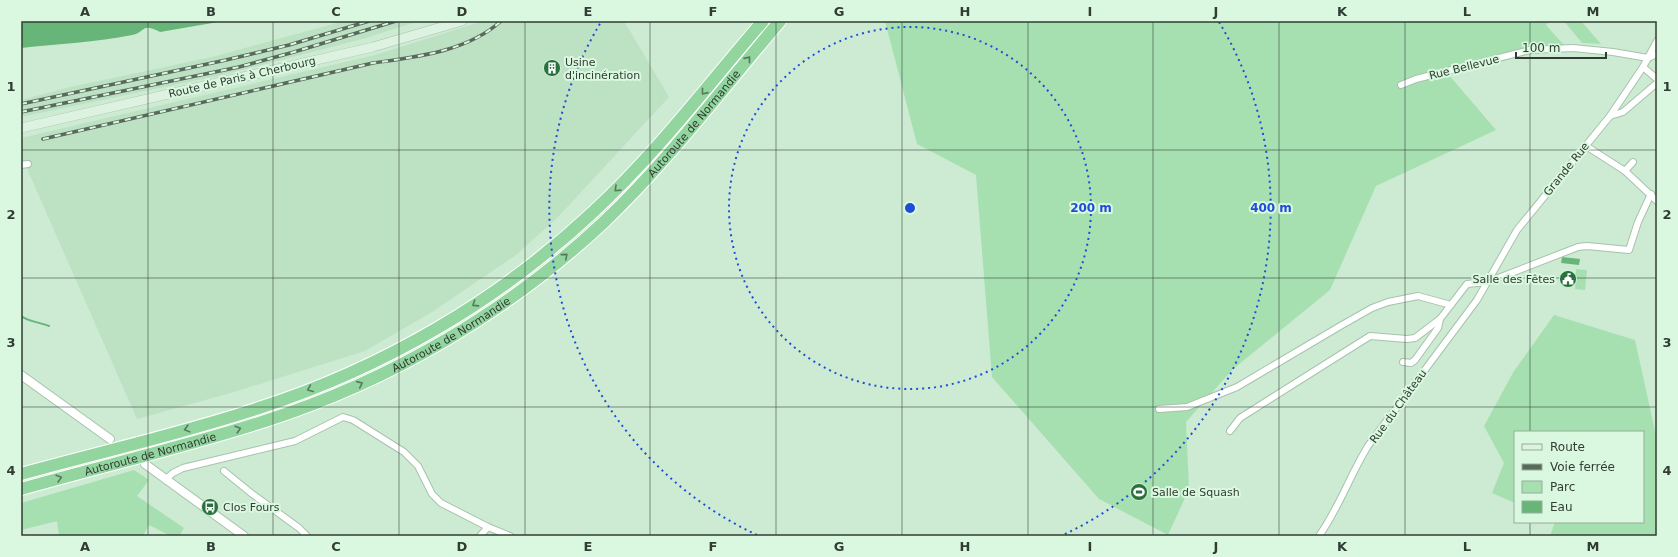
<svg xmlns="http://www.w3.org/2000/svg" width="1678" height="557" viewBox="0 0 1678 557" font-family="'DejaVu Sans',sans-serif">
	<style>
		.built { fill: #bde1c3 }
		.green { fill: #a6e0b1 }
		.water { fill: #67b579 }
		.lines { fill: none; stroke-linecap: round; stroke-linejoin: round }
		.stream { stroke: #67b579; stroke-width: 2 }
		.minor-casing { stroke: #a6c3ab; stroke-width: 8 }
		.tertiary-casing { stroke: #a6c3ab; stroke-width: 10 }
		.secondary-casing { stroke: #a6c3ab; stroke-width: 10 }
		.motorway-casing { stroke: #fff; stroke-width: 14 }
		.minor { stroke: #fff; stroke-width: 6 }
		.tertiary { stroke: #fff; stroke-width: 8 }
		.secondary { stroke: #def2e2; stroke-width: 9 }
		.motorway { stroke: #92d59f; stroke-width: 12 }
		.rail-casing { stroke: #59695c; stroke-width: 3.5 }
		.rail { stroke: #daf8df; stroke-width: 2; stroke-dasharray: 6; stroke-linecap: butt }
		.oneway { stroke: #58795e }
		.grid { fill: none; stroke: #313c33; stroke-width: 1; stroke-opacity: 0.55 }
		.ring { fill: none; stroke: #1d4ed8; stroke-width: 2; stroke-dasharray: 2 4 }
		.labels { text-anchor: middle; stroke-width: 4; stroke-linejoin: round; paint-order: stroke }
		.poi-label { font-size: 11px; fill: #313c33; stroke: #daf8df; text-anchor: start }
		.street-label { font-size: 11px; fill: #313c33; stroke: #daf8df }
		.centre { fill: #1d4ed8; stroke: #daf8df; stroke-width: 2 }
		.ring-label { font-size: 12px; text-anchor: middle; font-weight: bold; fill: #1d4ed8; stroke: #daf8df; stroke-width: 4; stroke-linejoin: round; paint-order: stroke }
		.neatline { fill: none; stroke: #313c33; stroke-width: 1.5 }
		.grid-label { font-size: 13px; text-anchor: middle; font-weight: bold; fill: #313c33 }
	</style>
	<rect width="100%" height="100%" fill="#cdebd2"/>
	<g class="built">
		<polygon points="344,21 419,21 366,38 227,74 21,117 21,100 70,87 212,57"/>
		<polygon points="483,21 624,21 669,97 558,217 516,255 432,312 365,351 234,392 137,419 21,155 21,138 375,55"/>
	</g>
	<g class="green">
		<polygon points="885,21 1550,21 1546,25 1563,44 1562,50 1534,52 1449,75 1496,130 1376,186 1330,290 1232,370 1186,422 1189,489 1168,535 1099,499 992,377 976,175 917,144"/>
		<polygon points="1564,21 1581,21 1601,44 1582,43"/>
		<polygon points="1576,269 1587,270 1585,290 1575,289"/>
		<polygon points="1554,315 1635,340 1657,440 1657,536 1550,536 1555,522 1643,522 1643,432 1515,432 1515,503 1492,493 1504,463 1484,426 1514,371"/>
		<polygon points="134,470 149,480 137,496 184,528 179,536 171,536 149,525 143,536 59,536 57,521 21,530 21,503"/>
	</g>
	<g class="water">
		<path d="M 21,21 L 224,21 L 160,32 C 140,22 146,33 132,35 C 96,42 58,44 21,48 Z"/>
		<polygon points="1562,257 1580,259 1579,265 1561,263"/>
	</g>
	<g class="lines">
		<path class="stream" d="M 21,316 C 27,321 42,323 49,326"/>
		<g class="minor-casing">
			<g id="minor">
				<polyline points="1648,58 1657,54"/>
				<polyline points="1643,67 1657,79"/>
				<polyline points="1401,85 1416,79 1530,50 1573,48 1613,52 1648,58"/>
				<polyline points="1610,116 1623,112 1657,83"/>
				<polyline points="1586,146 1625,171 1657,201"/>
				<polyline points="21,165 28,164"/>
				<polyline points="1625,171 1633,162"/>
				<polyline points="1403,362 1411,363 1415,360 1438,328 1440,319"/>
				<polyline points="1159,409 1187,407 1237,387 1342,325 1372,308 1388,302 1418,296 1451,305"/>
				<polyline points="1230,431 1240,418 1370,336 1407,339 1415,338 1440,319 1467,284 1488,282 1578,247 1587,246 1629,250 1638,222 1651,194"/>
				<polyline points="224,471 251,493 299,528 307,536"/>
				<polyline points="166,479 173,473 183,468 295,441 343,417 353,420 404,452 418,466 432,494 441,503 488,527 510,536"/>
				<polyline points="480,536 488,527"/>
				<path d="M 1319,536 C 1339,508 1350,475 1368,446 L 1477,300 L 1517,230 L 1610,116 L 1643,67 L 1657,41"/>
			</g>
		</g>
		<g class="tertiary-casing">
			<g id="tertiary">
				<polyline points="21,375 110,439"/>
				<polyline points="145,464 244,536"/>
			</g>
		</g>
		<g class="secondary-casing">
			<polyline id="secondary" points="21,128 373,47 462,21"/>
		</g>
		<g class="motorway-casing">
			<g id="motorway">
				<path d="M 21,474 C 100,452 181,434 259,408 C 383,368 498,301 593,212 C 656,154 707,86 763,21"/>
				<path id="s1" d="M 21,489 C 102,466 185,447 265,421 C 390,381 508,312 604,222 C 669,160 722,89 780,21"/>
			</g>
		</g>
		<use href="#minor" class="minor"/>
		<use href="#tertiary" class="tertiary"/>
		<use href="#secondary" class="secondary"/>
		<use href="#motorway" class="motorway"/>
		<g class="rail-casing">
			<g id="rail">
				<polyline points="21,104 226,60 289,45 369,21"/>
				<polyline points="21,112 239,67 294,52 396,21"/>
				<path d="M 43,139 L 373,63 C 415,57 467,52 501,21"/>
			</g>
		</g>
		<use href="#rail" class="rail"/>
	</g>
	<defs><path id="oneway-chevron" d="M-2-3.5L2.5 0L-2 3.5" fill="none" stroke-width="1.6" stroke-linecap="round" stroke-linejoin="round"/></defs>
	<g class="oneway">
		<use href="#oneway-chevron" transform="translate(748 59) rotate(-51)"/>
		<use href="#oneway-chevron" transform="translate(704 92) rotate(129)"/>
		<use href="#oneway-chevron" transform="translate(617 189) rotate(136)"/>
		<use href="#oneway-chevron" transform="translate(565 256) rotate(-41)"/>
		<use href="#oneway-chevron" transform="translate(475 304) rotate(147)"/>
		<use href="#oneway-chevron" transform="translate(360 384) rotate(-24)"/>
		<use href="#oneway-chevron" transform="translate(310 389) rotate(157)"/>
		<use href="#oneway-chevron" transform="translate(187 429) rotate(165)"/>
		<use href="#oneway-chevron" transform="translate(238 429) rotate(-17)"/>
		<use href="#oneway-chevron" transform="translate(59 478) rotate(-16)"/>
	</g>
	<path class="grid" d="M 148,21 L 148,536M 273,21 L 273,536M 399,21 L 399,536M 525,21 L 525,536M 650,21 L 650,536M 776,21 L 776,536M 902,21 L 902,536M 1028,21 L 1028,536M 1153,21 L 1153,536M 1279,21 L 1279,536M 1405,21 L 1405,536M 1530,21 L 1530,432M 21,150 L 1657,150M 21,278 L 1657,278M 21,407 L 1657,407M 1530,522 L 1530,536"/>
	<g class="ring">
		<circle cx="910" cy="208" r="181"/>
		<path d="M757 535A361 361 0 0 1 601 22M1219 22A361 361 0 0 1 1063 535"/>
	</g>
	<defs>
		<g id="building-disc" transform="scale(0.9)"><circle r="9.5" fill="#29713e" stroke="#daf8df"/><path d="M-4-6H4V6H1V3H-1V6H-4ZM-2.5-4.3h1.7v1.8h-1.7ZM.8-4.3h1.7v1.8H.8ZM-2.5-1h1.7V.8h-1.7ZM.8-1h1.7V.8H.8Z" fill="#fff"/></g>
		<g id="civic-disc" transform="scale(0.9)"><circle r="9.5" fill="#29713e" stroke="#daf8df"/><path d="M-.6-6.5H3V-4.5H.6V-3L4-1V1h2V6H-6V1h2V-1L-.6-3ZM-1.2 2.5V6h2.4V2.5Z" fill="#fff"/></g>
		<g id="stadium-disc" transform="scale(0.9)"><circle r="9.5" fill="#29713e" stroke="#daf8df"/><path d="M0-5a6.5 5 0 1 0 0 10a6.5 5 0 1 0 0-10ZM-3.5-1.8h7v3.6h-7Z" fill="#fff"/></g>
		<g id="bus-disc" transform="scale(0.9)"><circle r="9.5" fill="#29713e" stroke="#daf8df"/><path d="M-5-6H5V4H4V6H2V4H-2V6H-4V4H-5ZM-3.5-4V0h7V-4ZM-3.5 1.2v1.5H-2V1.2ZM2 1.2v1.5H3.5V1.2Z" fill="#fff"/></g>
	</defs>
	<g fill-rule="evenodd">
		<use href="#building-disc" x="552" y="68"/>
		<use href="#civic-disc" x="1568" y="279"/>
		<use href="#stadium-disc" x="1139" y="492"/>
		<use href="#bus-disc" x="210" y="507"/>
	</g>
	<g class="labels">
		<g class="poi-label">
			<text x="565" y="66">Usine<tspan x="565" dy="13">d'incinération</tspan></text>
			<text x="1555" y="283" text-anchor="end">Salle des Fêtes</text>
			<text x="1152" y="496">Salle de Squash</text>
			<text x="223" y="511">Clos Fours</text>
		</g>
		<g class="street-label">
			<text transform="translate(1464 67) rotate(-14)" y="4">Rue Bellevue</text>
			<text transform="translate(242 77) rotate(-13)" y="4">Route de Paris à Cherbourg</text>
			<text dy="4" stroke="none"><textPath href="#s1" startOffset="783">Autoroute de Normandie</textPath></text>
			<text transform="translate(1566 169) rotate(-51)" y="4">Grande Rue</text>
			<text dy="4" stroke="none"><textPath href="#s1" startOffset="459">Autoroute de Normandie</textPath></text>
			<text transform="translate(1398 406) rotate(-54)" y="4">Rue du Château</text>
			<text dy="4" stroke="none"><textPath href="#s1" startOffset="134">Autoroute de Normandie</textPath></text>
		</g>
	</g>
	<circle cx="910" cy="208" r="6" class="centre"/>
	<g class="ring-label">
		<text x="1091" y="212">200 m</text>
		<text x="1271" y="212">400 m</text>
	</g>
	<rect width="1678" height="557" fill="none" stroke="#daf8df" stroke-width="44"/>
	<rect x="1514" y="431" width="130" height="92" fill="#daf8df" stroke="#96ad9a"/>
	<rect x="1522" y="444" width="20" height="6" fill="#def2e2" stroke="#96ad9a"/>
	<text x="1550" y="451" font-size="12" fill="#313c33">Route</text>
	<rect x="1522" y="464" width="20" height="6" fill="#59695c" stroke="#96ad9a"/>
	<text x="1550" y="471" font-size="12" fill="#313c33">Voie ferrée</text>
	<rect x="1522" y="481" width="20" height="12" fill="#a6e0b1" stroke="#96ad9a"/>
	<text x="1550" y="491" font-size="12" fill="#313c33">Parc</text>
	<rect x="1522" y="501" width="20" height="12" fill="#67b579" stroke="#96ad9a"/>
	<text x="1550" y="511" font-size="12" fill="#313c33">Eau</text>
	<path d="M1516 52v6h90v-6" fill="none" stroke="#313c33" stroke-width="2"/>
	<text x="1522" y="52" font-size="12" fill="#313c33" stroke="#daf8df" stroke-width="3" paint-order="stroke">100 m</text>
	<rect x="22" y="22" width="1634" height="513" class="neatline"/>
	<g class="grid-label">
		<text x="85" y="16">A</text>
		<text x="211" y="16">B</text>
		<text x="336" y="16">C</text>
		<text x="462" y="16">D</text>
		<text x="588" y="16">E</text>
		<text x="713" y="16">F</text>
		<text x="839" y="16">G</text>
		<text x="965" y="16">H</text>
		<text x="1090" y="16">I</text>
		<text x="1216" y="16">J</text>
		<text x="1342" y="16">K</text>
		<text x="1467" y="16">L</text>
		<text x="1593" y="16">M</text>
		<text x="11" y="91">1</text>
		<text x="1667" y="91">1</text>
		<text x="11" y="219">2</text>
		<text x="1667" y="219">2</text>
		<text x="11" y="347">3</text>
		<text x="1667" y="347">3</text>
		<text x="11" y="475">4</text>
		<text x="1667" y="475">4</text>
		<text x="85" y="551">A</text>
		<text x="211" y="551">B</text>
		<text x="336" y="551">C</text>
		<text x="462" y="551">D</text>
		<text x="588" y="551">E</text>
		<text x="713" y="551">F</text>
		<text x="839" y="551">G</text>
		<text x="965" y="551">H</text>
		<text x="1090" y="551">I</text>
		<text x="1216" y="551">J</text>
		<text x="1342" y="551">K</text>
		<text x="1467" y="551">L</text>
		<text x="1593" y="551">M</text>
	</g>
</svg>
